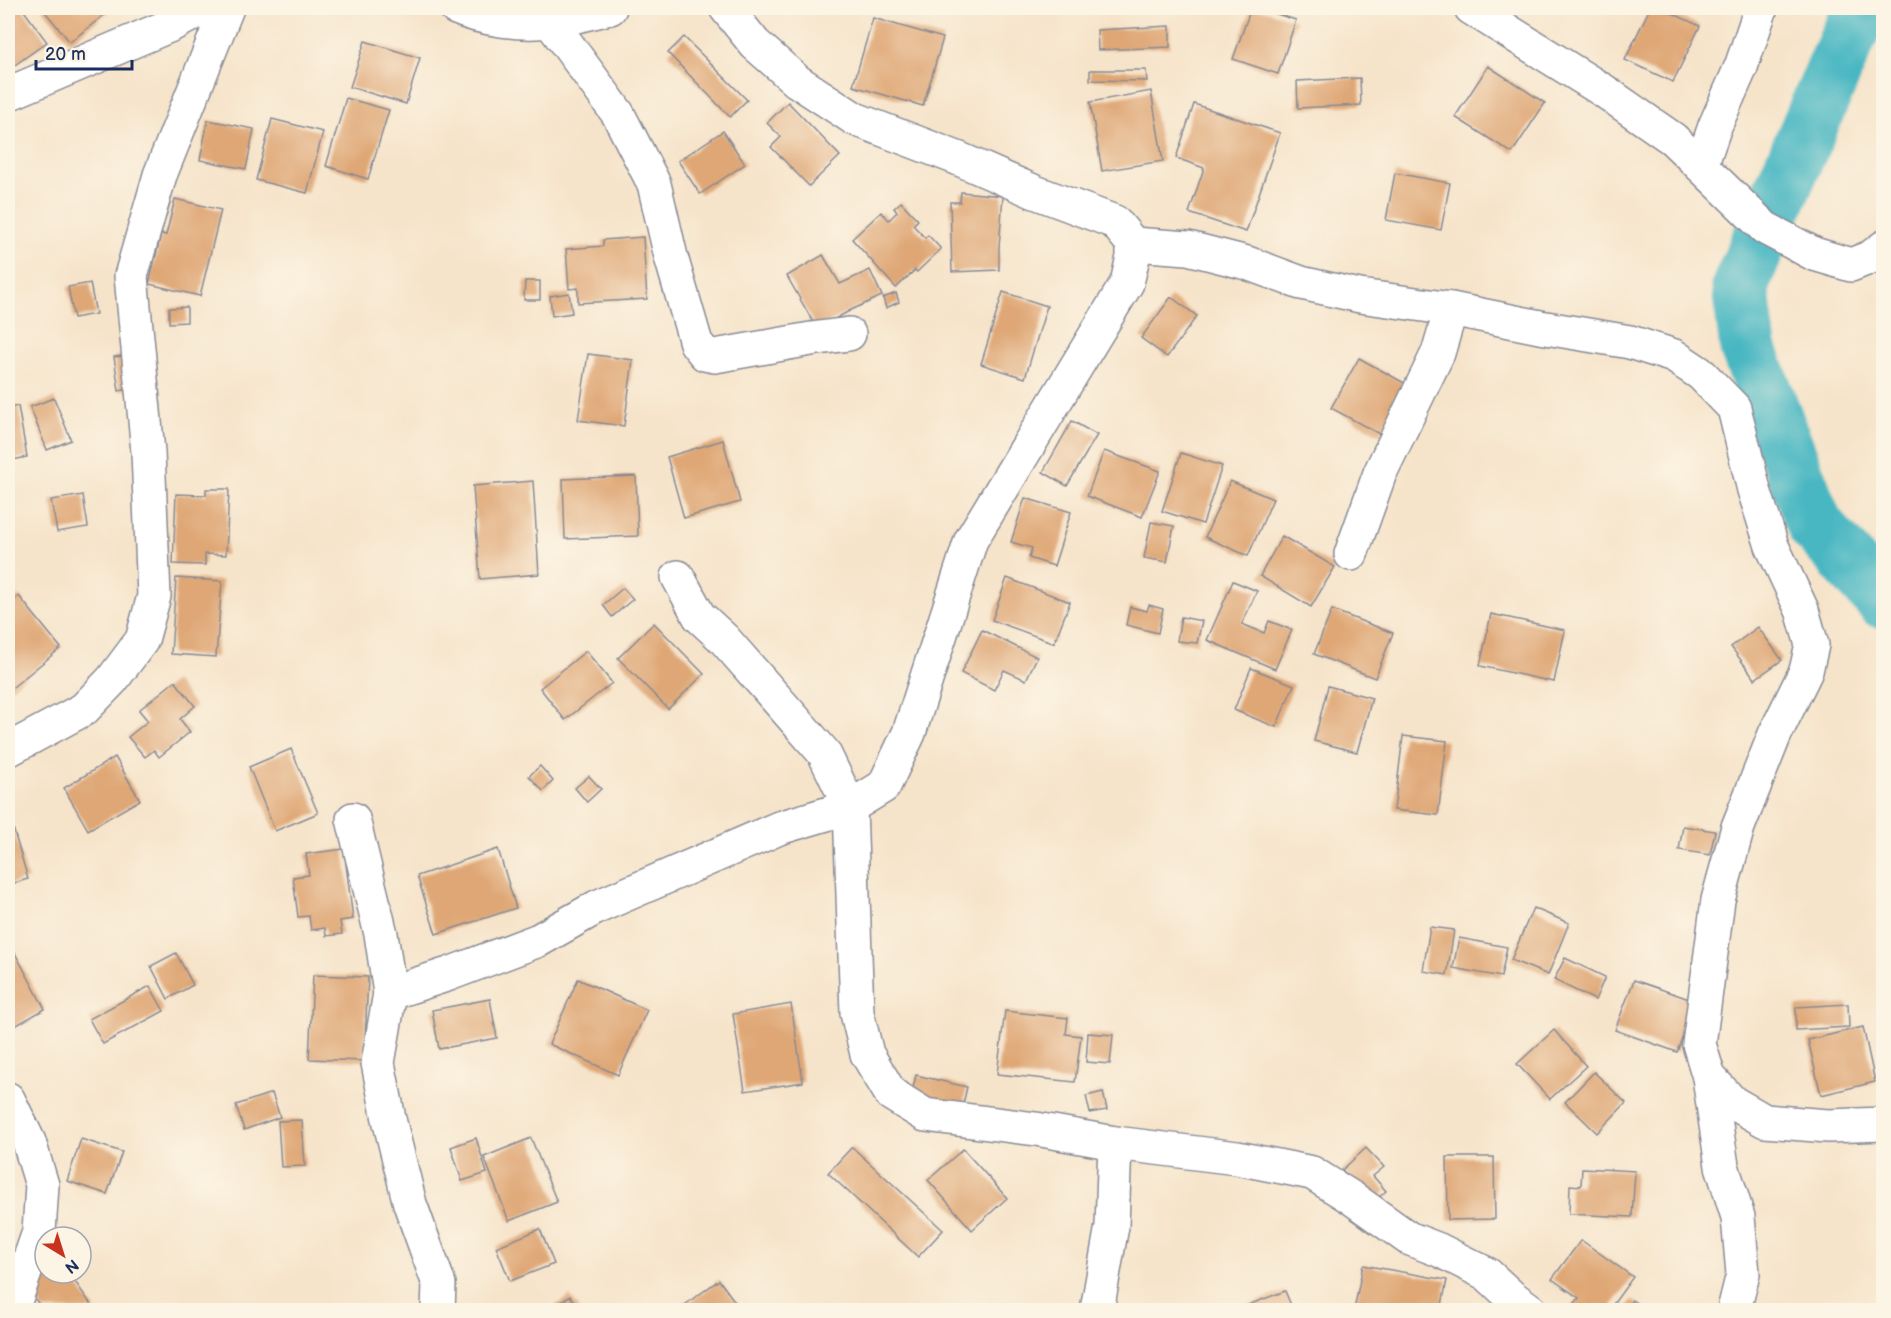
<svg xmlns="http://www.w3.org/2000/svg" width="1891" height="1318" viewBox="0 0 1891 1318" font-family="'Balsamiq Sans',sans-serif">
	<style>
		.lines { fill: none; stroke-linecap: round; stroke-linejoin: round }
		.river { stroke: #49b7c2; stroke-width: 57 }
		.building { fill: #dfa776 }
		.street-casing { stroke: #888a94; stroke-width: 36 }
		.street { stroke: #fff; stroke-width: 33 }
	</style>
	<rect width="100%" height="100%" fill="#fcf5e5"/>
	<filter id="ink" filterUnits="userSpaceOnUse"><feTurbulence type="fractalNoise" baseFrequency=".0167" numOctaves="2"/><feDisplacementMap in="SourceGraphic" scale="12" xChannelSelector="R" yChannelSelector="G"/><feConvolveMatrix kernelMatrix="1 2 1 2 8 2 1 2 1" color-interpolation-filters="sRGB"/></filter>
	<filter id="wash" filterUnits="userSpaceOnUse"><feTurbulence type="fractalNoise" baseFrequency=".008" numOctaves="4" result="noise"/><feDisplacementMap in="SourceGraphic" scale="24" xChannelSelector="R" yChannelSelector="G"/><feGaussianBlur stdDeviation="1.35" result="paint"/><feColorMatrix in="noise" values="0 0 0 0 0 0 0 0 0 0 0 0 0 0 0 0 0 1.4 0 .05"/><feComposite in="paint" operator="in"/></filter>
	<g filter="url(#wash)">
		<rect width="100%" height="100%" fill="#f6e4ca"/>
		<g class="lines">
			<polyline class="river" points="1861,8 1740,286 1748,348 1815,525 1884,601"/>
		</g>
		<g id="blocks">
			<g class="building">
				<polygon points="8,8 22,8 47,42 12,67 8,62"/>
				<polygon points="42,8 113,8 70,42"/>
				<polygon points="1251,8 1257,8 1296,20 1278,74 1233,59"/>
				<polygon points="1650,8 1661,8 1700,26 1673,82 1625,60"/>
				<polygon points="873,18 943,38 923,106 853,86"/>
				<polygon points="1170,26 1170,47 1098,50 1097,30"/>
				<polygon points="684,37 747,100 730,117 668,53"/>
				<polygon points="365,41 420,58 406,104 350,87"/>
				<polygon points="1488,66 1545,103 1512,153 1455,117"/>
				<polygon points="1090,70 1146,70 1147,81 1090,80"/>
				<polygon points="1360,78 1361,105 1298,108 1297,81"/>
				<polygon points="1151,91 1163,161 1102,171 1090,102"/>
				<polygon points="346,98 389,110 368,179 326,166"/>
				<polygon points="788,102 840,156 809,186 771,147 781,137 767,123"/>
				<polygon points="1194,104 1280,133 1246,232 1189,213 1204,168 1176,158"/>
				<polygon points="272,119 323,132 307,193 256,180"/>
				<polygon points="208,120 254,129 246,169 200,160"/>
				<polygon points="723,131 745,164 700,194 678,161"/>
				<polygon points="1395,173 1450,183 1441,230 1386,220"/>
				<polygon points="961,192 1003,196 999,247 999,270 952,272 950,202 960,202"/>
				<polygon points="175,199 221,210 200,296 149,284 161,234 166,235"/>
				<polygon points="901,202 918,220 913,225 925,238 928,235 941,249 917,272 915,270 896,288 852,239 881,212 889,220 897,212 894,208"/>
				<polygon points="643,237 647,299 578,303 578,288 569,289 566,249 603,246 603,240"/>
				<polygon points="823,255 840,284 870,270 882,296 851,310 817,329 787,276"/>
				<polygon points="525,281 540,281 540,300 524,300"/>
				<polygon points="90,283 96,314 74,318 68,287"/>
				<polygon points="1003,292 1047,306 1025,378 981,364"/>
				<polygon points="569,293 572,313 552,316 550,296"/>
				<polygon points="896,293 899,302 886,308 883,298"/>
				<polygon points="1171,297 1197,316 1167,357 1141,338"/>
				<polygon points="187,307 187,322 169,323 169,308"/>
				<polygon points="588,354 633,360 624,426 578,420"/>
				<polygon points="133,355 137,388 119,391 114,357"/>
				<polygon points="1359,358 1408,385 1381,435 1331,408"/>
				<polygon points="54,398 71,440 47,450 30,407"/>
				<polygon points="18,406 27,457 8,461 8,408"/>
				<polygon points="1072,421 1097,435 1067,486 1043,472"/>
				<polygon points="723,440 740,502 684,518 667,457"/>
				<polygon points="1104,451 1160,471 1142,517 1087,496"/>
				<polygon points="1181,453 1222,466 1203,524 1162,511"/>
				<polygon points="636,476 638,536 565,539 563,479"/>
				<polygon points="533,481 539,574 480,579 473,486"/>
				<polygon points="1230,481 1273,499 1248,556 1205,537"/>
				<polygon points="206,489 229,489 226,555 205,554 205,565 173,564 176,494 206,495"/>
				<polygon points="83,495 88,527 57,532 51,500"/>
				<polygon points="1025,498 1071,512 1054,566 1029,558 1032,548 1011,542"/>
				<polygon points="1151,522 1174,526 1167,562 1144,558"/>
				<polygon points="1282,536 1335,567 1311,607 1260,576"/>
				<polygon points="176,578 222,581 216,657 171,654"/>
				<polygon points="1007,578 1070,602 1054,643 992,620"/>
				<polygon points="1233,581 1257,591 1242,624 1264,633 1269,621 1292,630 1275,669 1207,640"/>
				<polygon points="623,588 633,599 612,617 603,605"/>
				<polygon points="19,596 61,648 8,691 8,605"/>
				<polygon points="1149,605 1163,609 1158,633 1126,625 1130,607 1147,611"/>
				<polygon points="1332,610 1393,633 1375,678 1314,654"/>
				<polygon points="1491,614 1565,630 1554,682 1480,666"/>
				<polygon points="1181,617 1202,621 1197,643 1177,641"/>
				<polygon points="654,623 704,674 668,709 618,658"/>
				<polygon points="1758,627 1782,660 1755,679 1731,647"/>
				<polygon points="982,630 1037,657 1026,680 1004,670 994,690 961,673"/>
				<polygon points="586,651 612,683 565,720 540,688"/>
				<polygon points="1251,668 1294,685 1276,727 1234,710"/>
				<polygon points="175,681 195,706 180,719 190,732 159,757 154,750 145,757 128,737 148,721 139,710"/>
				<polygon points="1328,686 1372,698 1357,752 1314,741"/>
				<polygon points="1403,736 1447,741 1438,815 1394,810"/>
				<polygon points="291,749 318,813 275,831 249,767"/>
				<polygon points="115,757 140,800 88,830 64,788"/>
				<polygon points="540,766 553,781 543,791 529,776"/>
				<polygon points="589,776 601,789 587,802 575,788"/>
				<polygon points="8,811 28,879 8,885"/>
				<polygon points="1683,826 1715,831 1710,855 1679,850"/>
				<polygon points="344,849 353,919 340,921 342,934 326,936 325,928 311,930 309,916 298,917 293,877 309,875 306,854"/>
				<polygon points="498,849 516,908 436,934 417,876"/>
				<polygon points="1533,908 1569,923 1548,975 1511,960"/>
				<polygon points="1430,927 1454,930 1447,975 1423,971"/>
				<polygon points="1459,938 1507,947 1501,977 1453,968"/>
				<polygon points="8,940 45,1009 8,1030"/>
				<polygon points="176,953 193,985 168,999 151,966"/>
				<polygon points="1565,958 1605,977 1595,1000 1554,980"/>
				<polygon points="313,975 368,977 364,1061 309,1059"/>
				<polygon points="578,979 647,1010 618,1075 549,1044"/>
				<polygon points="1634,980 1695,1001 1677,1052 1615,1030"/>
				<polygon points="150,986 164,1011 103,1044 89,1019"/>
				<polygon points="490,999 497,1038 439,1049 432,1010"/>
				<polygon points="791,1004 803,1082 745,1091 733,1014"/>
				<polygon points="1848,1004 1849,1027 1796,1030 1796,1007"/>
				<polygon points="1005,1011 1068,1018 1066,1034 1081,1036 1075,1082 997,1074"/>
				<polygon points="1863,1027 1875,1082 1821,1095 1808,1040"/>
				<polygon points="1554,1030 1586,1066 1550,1099 1517,1064"/>
				<polygon points="1088,1033 1113,1035 1110,1064 1086,1062"/>
				<polygon points="1594,1072 1626,1103 1597,1133 1565,1102"/>
				<polygon points="916,1075 967,1087 962,1109 911,1097"/>
				<polygon points="1103,1092 1107,1110 1090,1113 1086,1096"/>
				<polygon points="272,1093 280,1117 244,1130 236,1105"/>
				<polygon points="302,1120 305,1166 281,1167 278,1121"/>
				<polygon points="476,1138 487,1173 462,1181 451,1147"/>
				<polygon points="531,1138 557,1202 509,1221 484,1157"/>
				<polygon points="81,1139 122,1152 107,1194 67,1181"/>
				<polygon points="852,1147 943,1230 918,1257 828,1173"/>
				<polygon points="1366,1148 1384,1167 1373,1176 1386,1191 1372,1203 1342,1170"/>
				<polygon points="963,1149 1007,1198 972,1230 928,1180"/>
				<polygon points="1447,1157 1494,1157 1495,1219 1448,1220"/>
				<polygon points="1582,1168 1635,1171 1632,1217 1569,1214 1570,1185 1581,1186"/>
				<polygon points="540,1229 554,1264 510,1281 496,1247"/>
				<polygon points="1581,1240 1633,1277 1609,1310 1574,1310 1571,1308 1579,1298 1552,1279"/>
				<polygon points="1363,1265 1447,1280 1441,1310 1354,1310"/>
				<polygon points="44,1273 69,1273 95,1310 43,1310 26,1286"/>
				<polygon points="719,1280 741,1310 678,1310"/>
				<polygon points="1285,1291 1293,1310 1235,1310"/>
				<polygon points="570,1296 580,1310 549,1310"/>
				<polygon points="1632,1300 1647,1310 1625,1310"/>
			</g>
		</g>
	</g>
	<g filter="url(#ink)">
		<use href="#blocks" fill-opacity="0" stroke="#888a94" stroke-width="1.5"/>
		<g class="lines">
			<g class="street-casing">
				<g id="street">
					<path d="M 456,8 C 481,19 522,25 550,21 C 570,19 590,12 610,8"/>
					<polyline points="1471,8 1604,91 1673,139 1765,228 1814,254 1851,265 1871,257 1884,247"/>
					<polyline points="550,21 618,114 654,184 671,257 696,343 705,354 715,356 811,339 849,334"/>
					<polyline points="8,94 171,25 204,8"/>
					<polyline points="1701,166 1715,126 1741,67 1761,8"/>
					<polyline points="1133,244 1188,248 1247,263 1301,283 1360,296 1451,309 1540,327 1630,342 1674,356 1701,374 1734,408 1754,490 1772,546 1802,610 1812,645 1806,671 1775,734 1738,827 1718,900 1699,1044 1709,1077 1732,1102 1765,1121 1828,1126 1884,1124"/>
					<polyline points="1351,554 1380,473 1438,353 1451,309"/>
					<polyline points="678,577 699,616 724,639 824,753 850,807 857,1013 867,1054 891,1094 925,1115 1036,1129 1115,1143 1237,1158 1312,1173 1352,1198 1408,1238 1439,1250 1487,1274 1512,1297 1530,1310"/>
					<polyline points="8,750 84,709 112,680 142,640 154,596 148,452 131,276 160,175 227,8"/>
					<polyline points="353,819 381,934 390,993"/>
					<polyline points="1709,1077 1722,1166 1738,1217 1743,1274 1734,1310"/>
					<polyline points="8,1099 29,1142 42,1185 39,1232 12,1310"/>
					<polyline points="438,1310 439,1284 410,1204 389,1119 378,1063 390,993 449,974 539,940 597,907 779,828 850,807 884,786 909,733 971,540 1127,283 1133,257 1133,244 1115,222 1035,192 957,158 855,119 797,81 755,44 726,8"/>
					<polyline points="1097,1310 1112,1226 1115,1143"/>
				</g>
			</g>
			<use href="#street" class="street"/>
		</g>
	</g>
	<rect width="1891" height="1318" fill="none" stroke="#fcf5e5" stroke-width="30"/>
	<g transform="translate(63 1255) rotate(142)"><circle r="28" fill="#fcf5e5" stroke="#a2a6af" stroke-width="1.5"/>
	<path d="M0-4.5L10 22L0 15L-10 22Z" fill="#c8321e"/>
	<text y="-9" font-size="16" font-weight="bold" text-anchor="middle" fill="#1b2f5e">N</text>
	</g>
	<path d="M36 60v9h96v-9" fill="none" stroke="#1b2f5e" stroke-width="3"/>
	<text x="45" y="60" font-size="18" fill="#1b2f5e" stroke="#fcf5e5" stroke-width="4.5" paint-order="stroke">20 m</text>
</svg>
